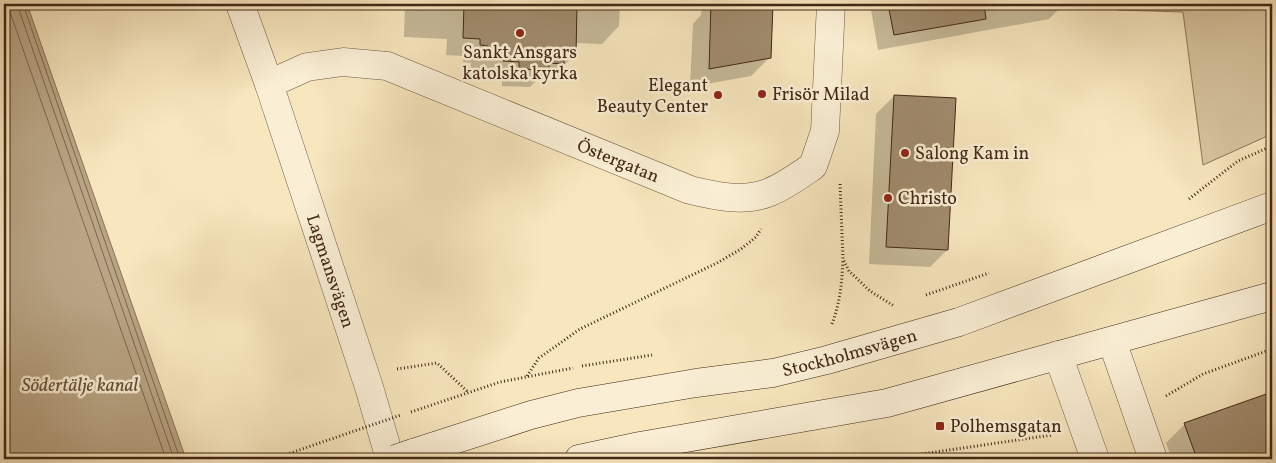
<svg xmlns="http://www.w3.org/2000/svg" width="1276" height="463" viewBox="0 0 1276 463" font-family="Vollkorn,serif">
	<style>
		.green { fill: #d8c6a1; stroke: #8d775b }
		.water { fill: #b9a585; stroke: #897358 }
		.shadow { fill: #0003 }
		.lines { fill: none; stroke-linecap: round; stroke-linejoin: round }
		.shore { stroke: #7e664d; stroke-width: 1 }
		.building { fill: #a08b6d; stroke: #422815 }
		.minor-casing { stroke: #6f583f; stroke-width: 29 }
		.secondary-casing { stroke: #422815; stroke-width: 29 }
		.path { stroke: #422815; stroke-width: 3; stroke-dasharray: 1 2.5; stroke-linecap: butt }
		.minor { stroke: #faefd5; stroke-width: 28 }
		.secondary { stroke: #faefd5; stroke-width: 28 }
		.secondary-bridge-casing { stroke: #422815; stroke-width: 29; stroke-linecap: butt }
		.path-bridge { stroke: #422815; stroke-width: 3; stroke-dasharray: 1 2.5; stroke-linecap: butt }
		.secondary-bridge { stroke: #faefd5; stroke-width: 28 }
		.poi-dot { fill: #8f2418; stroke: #faefd5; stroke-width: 2 }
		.labels { text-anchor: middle; stroke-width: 5; stroke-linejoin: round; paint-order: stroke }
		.poi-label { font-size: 18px; fill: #422815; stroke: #faefd5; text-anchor: start }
		.street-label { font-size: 18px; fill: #422815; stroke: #faefd5 }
		.water-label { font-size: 19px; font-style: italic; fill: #664e37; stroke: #faefd5 }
	</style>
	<rect width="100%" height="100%" fill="#f7e6be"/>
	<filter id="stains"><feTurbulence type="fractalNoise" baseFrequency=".004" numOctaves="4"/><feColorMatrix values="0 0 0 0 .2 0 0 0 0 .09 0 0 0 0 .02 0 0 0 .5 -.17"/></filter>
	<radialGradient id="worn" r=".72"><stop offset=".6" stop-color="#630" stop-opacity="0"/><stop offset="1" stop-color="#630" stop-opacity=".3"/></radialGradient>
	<polygon class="green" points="1117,4 1272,4 1272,134 1203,165 1183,12 1118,10"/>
	<polygon class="water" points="4,4 27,4 186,459 4,459"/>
	<g class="shadow">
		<polygon points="405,4 620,4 619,26 602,44 575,43 574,55 557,73 553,73 545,81 537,80 530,87 502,86 502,79 486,79 486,71 470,70 471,63 463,62 463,56 446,55 447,39 404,37"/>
		<polygon points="702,4 776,4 772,9 770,57 751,76 690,87 693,24 701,15"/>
		<polygon points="870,4 1064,4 1049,19 878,50"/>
		<polygon points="894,96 947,250 930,267 869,264 876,114"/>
		<polygon points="1272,393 1272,459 1172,459 1166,443 1185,424"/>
	</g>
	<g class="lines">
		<g class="shore">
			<polyline points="9,4 10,12 166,459"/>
			<polyline points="17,4 174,459"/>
			<polyline points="23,4 180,459"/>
		</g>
	</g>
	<g class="building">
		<polygon points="464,4 577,4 576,56 564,56 564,64 549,63 549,70 519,69 519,62 503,61 503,54 487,53 488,46 480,45 480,39 463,38"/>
		<polygon points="711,4 773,4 771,58 709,69"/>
		<polygon points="888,4 984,4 986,19 894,35"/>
		<polygon points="894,95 956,98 948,250 886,247"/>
		<polygon points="1272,392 1272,459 1197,459 1184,423"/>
	</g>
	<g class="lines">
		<g class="minor-casing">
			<g id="minor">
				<path id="s1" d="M 240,4 L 269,84 L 369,387 L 390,459"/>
				<path id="s2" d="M 269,84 L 307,67 L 343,62 L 387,66 L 690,190 C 715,196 745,203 770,192 C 785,186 800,175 813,166 L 825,131 L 831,4"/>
				<polyline points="1112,341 1153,459"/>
				<polyline points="1058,355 1095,459"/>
			</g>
		</g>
		<g class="secondary-casing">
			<g id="secondary">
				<path id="s3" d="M 413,453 L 531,415 L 578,403 L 696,383 L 773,373 L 827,360 L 959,322 L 1272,206"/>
				<polyline points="579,459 640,446 887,403 1272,296"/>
			</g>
		</g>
		<g class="path">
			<polyline points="840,184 843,259 849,271 870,291 894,306"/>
			<polyline points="1189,199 1238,161 1272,146"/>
			<polyline points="926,295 989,273"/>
			<path d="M 832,324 C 840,303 842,282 843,259"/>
			<polyline points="582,366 652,355"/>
			<polyline points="397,369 437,363 468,392"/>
			<polyline points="527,376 539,358 580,329 717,263 741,249 756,237 761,229"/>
			<polyline points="1166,396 1203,374 1272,349"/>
			<polyline points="411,412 500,382 573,368"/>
			<polyline points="887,459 1052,435"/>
		</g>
		<use href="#minor" class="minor"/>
		<use href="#secondary" class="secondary"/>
		<g class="secondary-bridge-casing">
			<polyline id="secondary-bridge" points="395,459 413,453"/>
		</g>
		<polyline class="path-bridge" points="273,459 401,415"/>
		<use href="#secondary-bridge" class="secondary-bridge"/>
	</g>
	<g class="poi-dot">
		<circle cx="520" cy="33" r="5"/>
		<circle cx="762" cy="94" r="5"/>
		<circle cx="718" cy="95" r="5"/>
		<circle cx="905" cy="153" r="5"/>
		<circle cx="888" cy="198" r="5"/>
		<rect x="935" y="421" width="10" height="10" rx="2.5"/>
	</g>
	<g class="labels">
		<g class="poi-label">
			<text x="520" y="58" text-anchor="middle">Sankt Ansgars<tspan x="520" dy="21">katolska kyrka</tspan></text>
			<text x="708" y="91" text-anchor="end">Elegant<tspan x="708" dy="21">Beauty Center</tspan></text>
			<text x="772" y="100">Frisör Milad</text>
			<text x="915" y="159">Salong Kam in</text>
			<text x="898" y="204">Christo</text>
			<text x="950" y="432">Polhemsgatan</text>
		</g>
		<g class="street-label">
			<text dy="6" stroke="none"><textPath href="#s2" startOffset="372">Östergatan</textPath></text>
			<text dy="6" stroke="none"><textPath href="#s1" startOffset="282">Lagmansvägen</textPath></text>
			<text dy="6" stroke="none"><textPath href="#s3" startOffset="449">Stockholmsvägen</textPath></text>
		</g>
		<g class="water-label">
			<text x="80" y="391">Södertälje kanal</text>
		</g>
	</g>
	<rect width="1276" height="463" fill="none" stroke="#f7e6be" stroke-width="20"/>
	<rect x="5" y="5" width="1266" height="453" fill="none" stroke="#422815" stroke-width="2.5"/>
	<rect x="10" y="10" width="1256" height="443" fill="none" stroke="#422815"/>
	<rect width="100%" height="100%" filter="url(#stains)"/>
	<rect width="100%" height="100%" fill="url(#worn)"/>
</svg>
